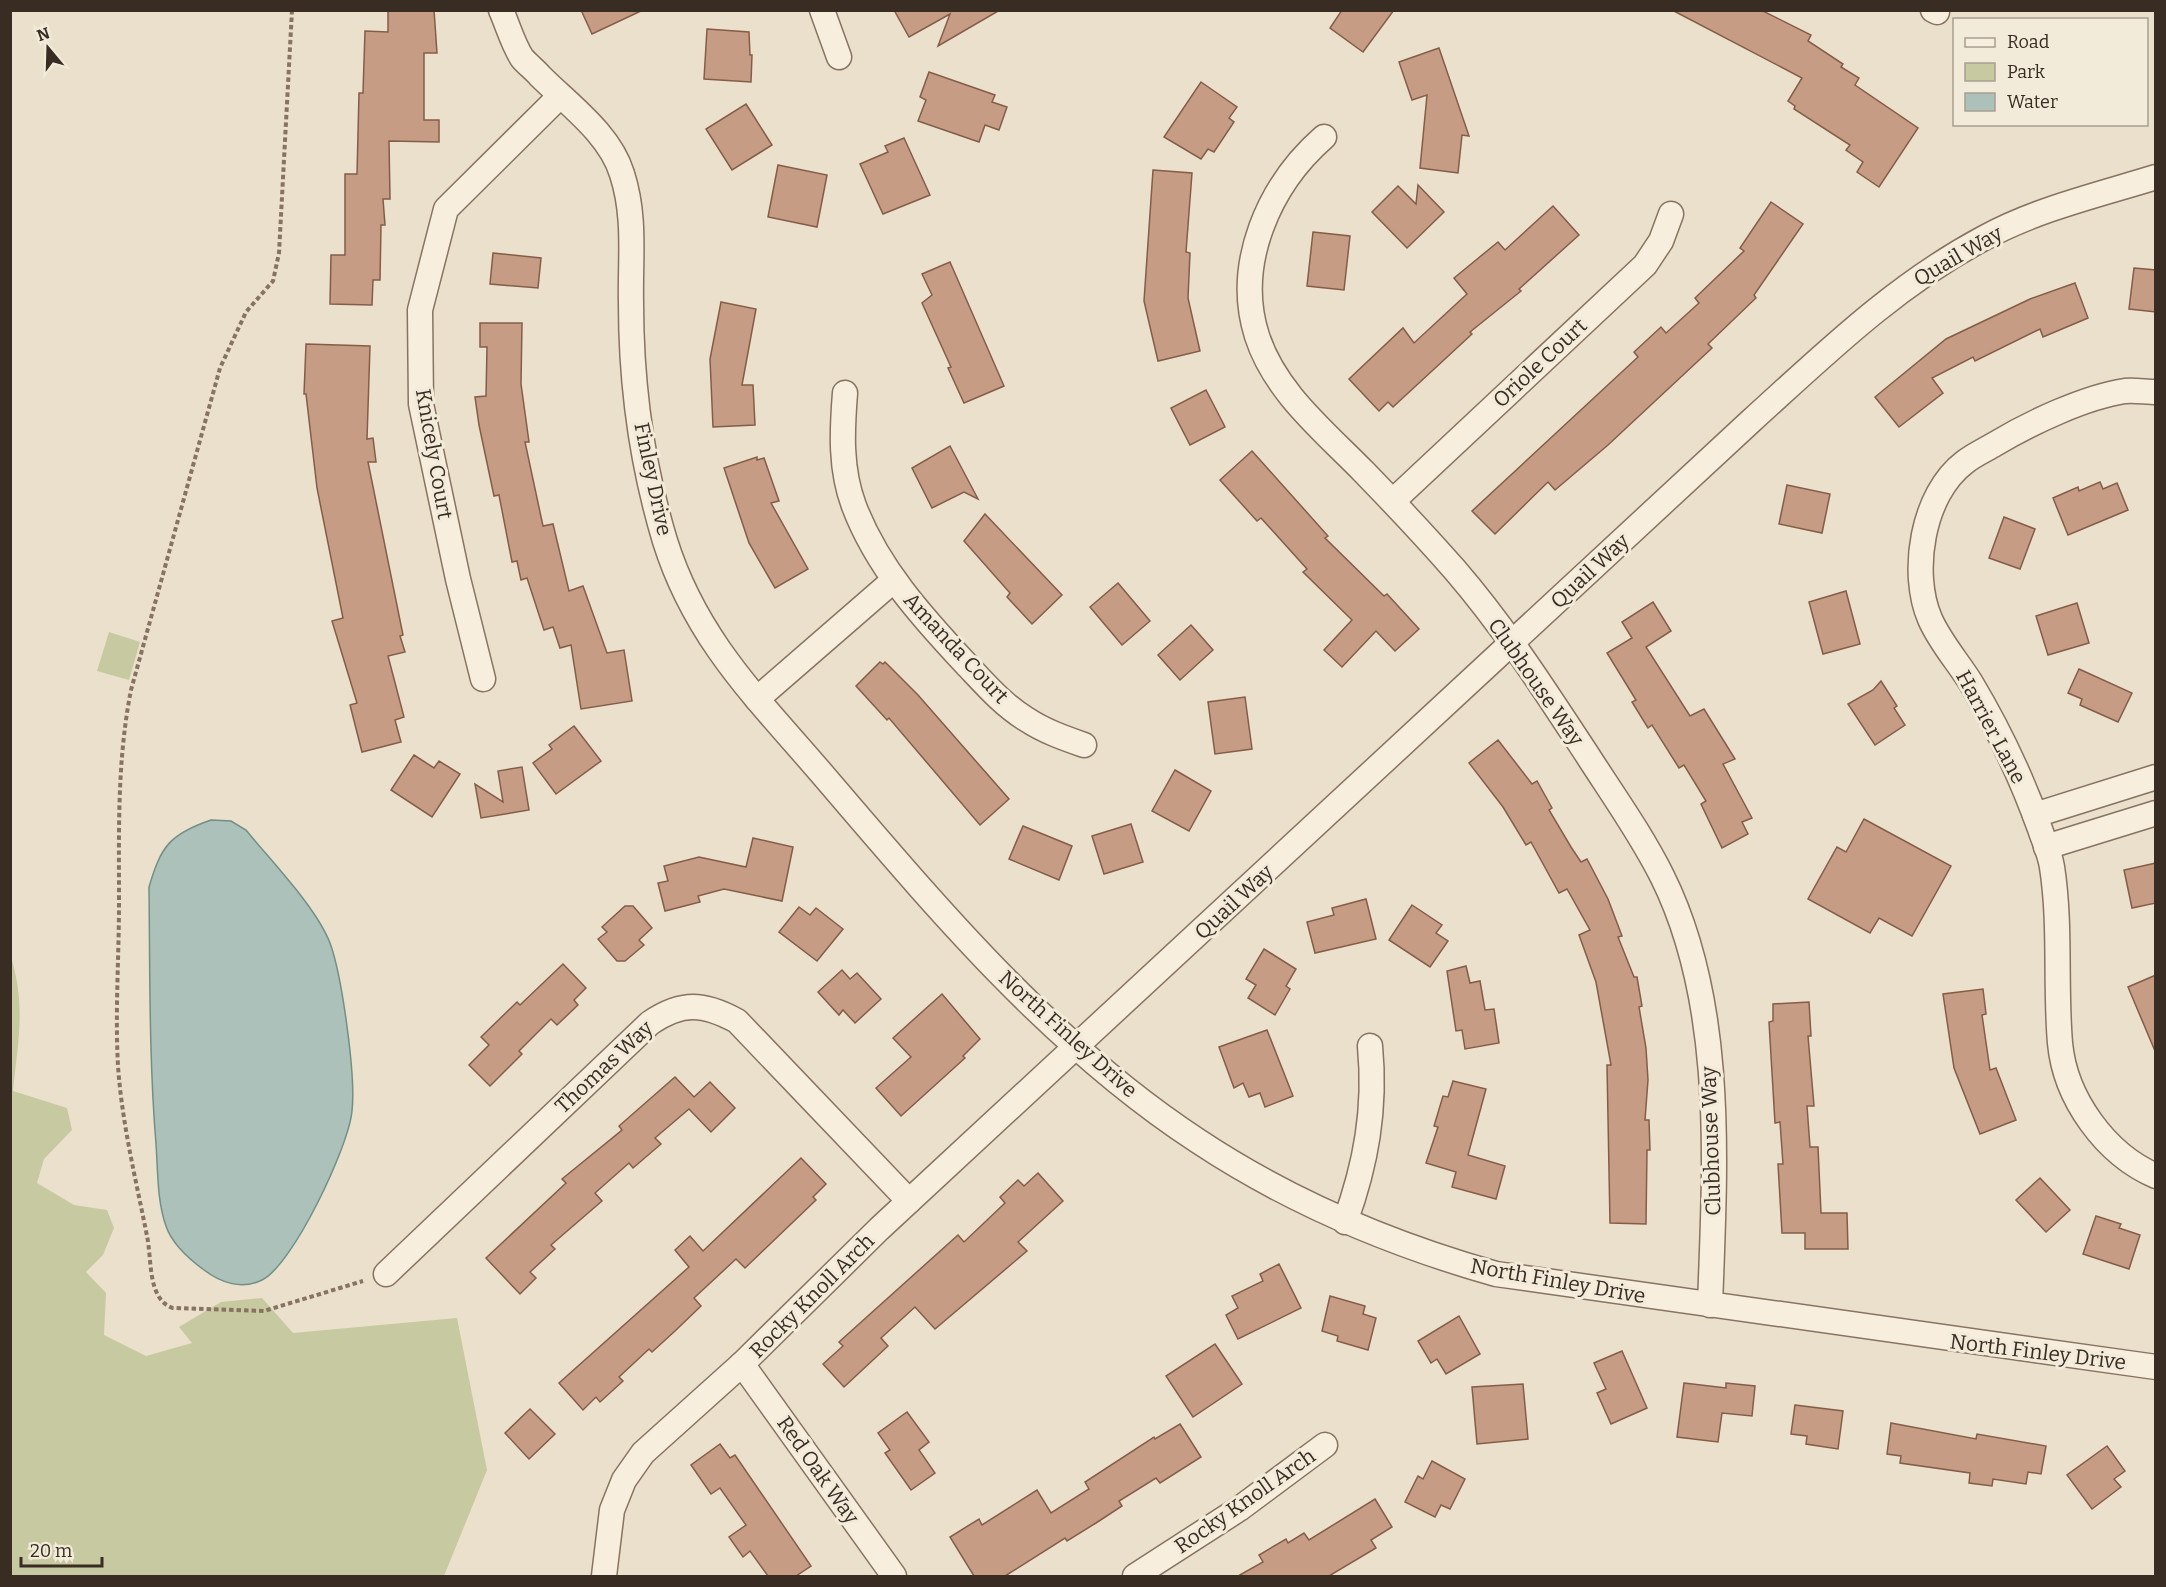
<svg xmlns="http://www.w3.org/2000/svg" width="2166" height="1587" viewBox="0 0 2166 1587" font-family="Bitter,serif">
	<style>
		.green { fill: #c7c9a0 }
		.water { fill: #abc1b9; stroke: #728f86; stroke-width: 1.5 }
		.building { fill: #c69c85; stroke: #845d49; stroke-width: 1.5 }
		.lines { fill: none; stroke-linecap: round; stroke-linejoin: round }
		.minor-casing { stroke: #877361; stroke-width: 27 }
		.path { stroke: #877361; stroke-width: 4; stroke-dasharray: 4.5 3; stroke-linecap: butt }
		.minor { stroke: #f7eede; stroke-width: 24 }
		.labels { text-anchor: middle; stroke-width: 6; stroke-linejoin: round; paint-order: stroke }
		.street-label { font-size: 21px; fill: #392c23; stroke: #f3ebda }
	</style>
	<rect width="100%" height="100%" fill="#ebe0cb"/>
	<g class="green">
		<polygon points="109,632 140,642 129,680 97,671"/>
		<path d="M 11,957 C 26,1006 18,1041 13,1091 L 67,1108 L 72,1130 L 44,1159 L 37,1183 L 74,1205 L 107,1210 L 114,1228 L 103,1255 L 86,1272 L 106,1293 L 104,1335 L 146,1356 L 192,1343 L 179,1327 L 221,1302 L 262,1298 L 293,1333 L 457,1318 L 487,1470 L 444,1576 L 11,1576 Z"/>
	</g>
	<path class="water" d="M 211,820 L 231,821 L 246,830 C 271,861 316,907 330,943 C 342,976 356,1076 352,1111 C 349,1146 293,1265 262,1280 C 242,1290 221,1283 204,1270 C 189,1259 172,1244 166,1226 C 157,1201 158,1171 156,1144 C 149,1059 150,973 149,887 C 161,846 170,834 211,820 Z"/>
	<g class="building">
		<polygon points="388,10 434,10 437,53 424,53 424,120 439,120 439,142 389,141 390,199 383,199 385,225 381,225 380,280 373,280 372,305 330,304 331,255 345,255 345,174 357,174 359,93 363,93 365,31 388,32"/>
		<polygon points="581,10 643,10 592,34"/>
		<polygon points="894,10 1000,10 938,46 950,14 909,37"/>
		<polygon points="1342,10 1394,10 1363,52 1330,28"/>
		<polygon points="1672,10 1761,10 1811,35 1808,41 1843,64 1841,67 1859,78 1855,85 1918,128 1879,187 1857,172 1863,162 1846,150 1850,145 1794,109 1795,106 1788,101 1802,78"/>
		<polygon points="707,29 749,32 750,55 752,55 751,82 704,79"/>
		<polygon points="1439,48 1469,136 1462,135 1458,173 1420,168 1427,95 1412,100 1399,62"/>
		<polygon points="929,72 995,95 992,102 1007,107 999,130 985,125 979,142 918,121 926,100 920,97"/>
		<polygon points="1201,82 1237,107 1229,118 1234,122 1214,152 1208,149 1201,159 1164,137"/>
		<polygon points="746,104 772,145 732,170 706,129"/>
		<polygon points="904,138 930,195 883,214 860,164 888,152 885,146"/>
		<polygon points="778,165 827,175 817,227 768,217"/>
		<polygon points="1153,170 1192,173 1186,252 1190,253 1188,298 1200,351 1158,361 1144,301"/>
		<polygon points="1418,185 1444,212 1407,248 1372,212 1398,186 1416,204"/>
		<polygon points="1771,202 1803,224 1754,295 1756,298 1708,344 1712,348 1608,445 1555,490 1548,482 1495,534 1472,511 1638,357 1634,352 1661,327 1666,333 1699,303 1695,298 1744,251 1740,248"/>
		<polygon points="1553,206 1579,235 1519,289 1521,291 1470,332 1472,334 1393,407 1388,402 1379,411 1349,379 1403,328 1414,343 1467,294 1454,278 1498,242 1505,250"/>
		<polygon points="1313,232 1350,236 1344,290 1307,286"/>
		<polygon points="493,253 541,258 538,288 490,284"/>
		<polygon points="950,262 1004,386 964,403 948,368 951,367 922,303 932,295 922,274"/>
		<polygon points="2134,268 2156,270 2156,312 2129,309"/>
		<polygon points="2075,283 2088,318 2043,337 2040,329 1975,361 1973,357 1932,378 1943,393 1899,427 1875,397 1946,339 2030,299"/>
		<polygon points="721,302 756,309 742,385 753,385 755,425 713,427 710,359"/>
		<polygon points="480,323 522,323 521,384 529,442 525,442 543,526 553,524 569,591 583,586 607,653 624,650 632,701 581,709 571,645 560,648 553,627 544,630 527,578 521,580 517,561 512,562 499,495 494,496 479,425 475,397 486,396 487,347 480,347"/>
		<polygon points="306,344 370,346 367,439 373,438 376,462 368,462 403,635 400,636 405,652 388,656 404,717 395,720 401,742 362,752 350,705 357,703 332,621 343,618 317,488 306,394 304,394"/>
		<polygon points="1206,390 1225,427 1190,445 1171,408"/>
		<polygon points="950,446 978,499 964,492 932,508 912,468"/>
		<polygon points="1252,451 1328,536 1325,538 1384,596 1387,594 1419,629 1395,651 1376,631 1342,667 1324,650 1352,620 1303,572 1307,569 1261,518 1257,521 1220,480"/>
		<polygon points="757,457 757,460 764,458 779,501 771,503 808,569 775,588 749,543 724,468"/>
		<polygon points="2100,482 2103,489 2117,483 2128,510 2068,535 2053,498 2078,487 2079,491"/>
		<polygon points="1787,485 1830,494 1822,533 1779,524"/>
		<polygon points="985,514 1062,595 1032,624 1007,597 1010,593 964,541"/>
		<polygon points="2004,517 2035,529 2020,569 1989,558"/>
		<polygon points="1118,583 1150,621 1122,645 1090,607"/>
		<polygon points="1846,591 1860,644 1823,654 1809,602"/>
		<polygon points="1653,602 1671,631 1646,647 1690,716 1704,709 1735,759 1723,764 1752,818 1742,822 1748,834 1722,848 1701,804 1706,801 1684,765 1679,768 1652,725 1648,728 1632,702 1636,700 1607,653 1632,638 1622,622"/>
		<polygon points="2077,603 2089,643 2048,655 2036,616"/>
		<polygon points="1191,625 1213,650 1180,680 1158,655"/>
		<polygon points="880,662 883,664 885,662 918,695 1009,799 980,825 889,718 887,720 856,686"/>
		<polygon points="2079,669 2132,693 2118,722 2080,705 2082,699 2068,693"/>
		<polygon points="1881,681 1897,706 1894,708 1905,725 1875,745 1848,704 1873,690"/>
		<polygon points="1245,697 1252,749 1215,754 1208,702"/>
		<polygon points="574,726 601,761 556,794 533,763 552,749 549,745"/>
		<polygon points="1498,740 1532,784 1537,781 1552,808 1549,810 1571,847 1581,862 1587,859 1608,899 1622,936 1618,937 1634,977 1637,977 1642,1006 1639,1007 1646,1048 1648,1080 1645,1120 1649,1120 1650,1150 1647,1150 1646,1224 1610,1223 1607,1065 1611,1065 1596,982 1579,935 1590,930 1567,889 1559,893 1531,842 1526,845 1503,807 1469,763"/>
		<polygon points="414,755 434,768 439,761 460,774 432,817 391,790"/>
		<polygon points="522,767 529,810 481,818 475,784 503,802 498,771"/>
		<polygon points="1175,770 1211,791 1189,831 1152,811"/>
		<polygon points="1864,819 1951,866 1912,936 1879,918 1870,933 1808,899 1837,847 1846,852"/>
		<polygon points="1131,824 1143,862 1104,874 1092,836"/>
		<polygon points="1023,826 1072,846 1059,880 1009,859"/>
		<polygon points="753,838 793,847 782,901 724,889 698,896 700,902 665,911 658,883 668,881 664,866 699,857 746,867"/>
		<polygon points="2156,863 2156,903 2132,908 2124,870"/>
		<polygon points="1366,899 1376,939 1315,953 1307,922 1334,915 1332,908"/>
		<polygon points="1412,905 1442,925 1436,933 1448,941 1430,967 1389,940"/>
		<polygon points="625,906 633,906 652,928 639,940 644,945 625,961 617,961 598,939 607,932 602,927"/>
		<polygon points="799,907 810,915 816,908 843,929 817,961 779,932"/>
		<polygon points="1264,949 1296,969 1286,986 1290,989 1275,1015 1248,998 1256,985 1246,979"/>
		<polygon points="563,964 586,988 574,1000 578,1005 557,1025 551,1019 519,1051 522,1054 490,1086 469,1065 489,1045 481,1037 517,1002 520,1005"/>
		<polygon points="1466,966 1470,983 1480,981 1485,1010 1494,1009 1499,1043 1465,1049 1462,1030 1456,1031 1447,971"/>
		<polygon points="842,970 850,979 857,973 881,999 855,1023 843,1010 839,1015 818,992"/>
		<polygon points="2156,975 2156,1051 2155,1051 2128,987"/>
		<polygon points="1983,989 1986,1014 1982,1015 1990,1070 1996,1068 2016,1120 1980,1134 1954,1068 1943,994"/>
		<polygon points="942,994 980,1039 963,1056 965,1058 901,1116 876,1088 911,1057 893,1038"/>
		<polygon points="1809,1002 1811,1036 1808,1036 1814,1106 1807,1106 1810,1147 1818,1147 1821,1213 1847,1213 1848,1249 1805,1249 1805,1233 1782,1233 1778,1164 1783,1164 1780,1122 1775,1123 1769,1022 1773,1021 1773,1004"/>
		<polygon points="1267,1030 1293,1096 1265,1107 1260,1093 1249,1097 1243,1083 1234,1088 1219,1047"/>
		<polygon points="675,1077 694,1097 710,1082 735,1108 711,1132 689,1109 655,1138 661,1144 633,1168 629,1163 595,1193 602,1201 551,1245 555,1249 530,1272 536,1278 520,1294 486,1258 566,1183 562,1179 622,1130 619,1126"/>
		<polygon points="1453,1081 1486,1089 1468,1155 1505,1166 1496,1199 1452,1187 1456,1172 1426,1163 1438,1127 1434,1126 1443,1096 1448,1097"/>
		<polygon points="801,1158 826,1184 813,1197 816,1200 745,1268 736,1259 694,1298 701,1306 675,1331 652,1352 649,1349 619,1377 623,1381 600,1402 596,1397 583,1410 559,1383 689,1267 675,1250 690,1236 703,1251"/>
		<polygon points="1038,1173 1063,1201 1018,1242 1027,1251 935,1329 915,1307 881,1338 888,1346 844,1387 823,1364 843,1346 839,1342 958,1235 964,1242 1005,1203 1000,1197 1018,1180 1024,1186"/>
		<polygon points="2040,1178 2070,1210 2046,1232 2016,1200"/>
		<polygon points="2096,1216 2121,1224 2119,1228 2140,1235 2129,1269 2083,1254"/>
		<polygon points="1279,1264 1301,1308 1238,1339 1226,1315 1238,1308 1232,1296 1263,1281 1260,1274"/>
		<polygon points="1330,1296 1365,1306 1363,1314 1376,1318 1368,1350 1337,1341 1338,1336 1322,1331"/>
		<polygon points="1459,1316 1480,1354 1446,1374 1437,1359 1431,1363 1418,1341"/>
		<polygon points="1215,1344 1242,1384 1193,1417 1166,1376"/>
		<polygon points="1622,1351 1647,1408 1611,1424 1597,1393 1606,1389 1594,1363"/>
		<polygon points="1684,1383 1726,1388 1726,1383 1755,1386 1752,1416 1722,1413 1718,1442 1677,1437"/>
		<polygon points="1523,1384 1528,1439 1477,1444 1472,1387"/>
		<polygon points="1795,1405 1843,1411 1838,1449 1806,1444 1807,1436 1791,1434"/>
		<polygon points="530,1409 555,1434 529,1459 505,1433"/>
		<polygon points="907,1412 929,1442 919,1450 935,1473 911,1490 885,1453 890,1450 878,1433"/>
		<polygon points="1891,1423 1976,1439 1977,1434 2046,1446 2041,1474 2028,1472 2026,1484 1993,1479 1992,1486 1969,1483 1970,1473 1900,1463 1901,1456 1887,1454"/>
		<polygon points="1180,1424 1201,1457 1160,1483 1156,1478 1119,1501 1122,1506 1096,1523 1067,1541 1065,1538 1005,1576 974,1576 950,1537 979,1519 982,1525 1037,1490 1051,1513 1089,1489 1085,1482 1154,1437 1155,1439"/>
		<polygon points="720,1444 730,1458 735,1455 811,1566 796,1576 768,1576 750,1551 743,1557 729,1537 746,1525 720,1488 711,1494 691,1465"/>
		<polygon points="2107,1446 2125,1471 2114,1479 2121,1487 2092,1509 2067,1475"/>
		<polygon points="1432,1461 1465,1479 1450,1509 1441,1505 1435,1517 1405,1502 1418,1476 1423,1479"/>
		<polygon points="1375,1499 1392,1527 1371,1540 1376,1548 1329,1576 1238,1576 1263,1562 1259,1555 1286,1539 1288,1543 1304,1533 1309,1540"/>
	</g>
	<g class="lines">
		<g class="minor-casing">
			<g id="minor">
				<path d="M 501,10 C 508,26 513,44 522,58 C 527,64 535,70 540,76 C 569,105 610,134 622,174 C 636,217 630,259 631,303 C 631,382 642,465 665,541 C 696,640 758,699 823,775 C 936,907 1051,1045 1198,1141 C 1290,1202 1390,1244 1496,1274 L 2156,1367"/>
				<polyline points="822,10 839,57"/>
				<polyline points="1933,10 1937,12"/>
				<path d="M 1324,137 C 1269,185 1234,264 1257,336 C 1275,392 1324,431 1364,472 C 1395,504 1426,537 1455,570 C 1505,628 1546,692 1588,756 C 1613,795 1641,834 1662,876 C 1726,1004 1715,1166 1710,1305"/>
				<path d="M 2156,392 C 2146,392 2135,390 2125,391 C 2085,397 2030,423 1995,444 C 1985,450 1974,455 1965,462 C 1922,494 1910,573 1930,619 C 1940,642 1958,662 1971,683 C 1998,728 2022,779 2040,829 C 2044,841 2050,854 2052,867 C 2061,925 2055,984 2060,1043 C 2065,1098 2105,1154 2156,1176"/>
				<path d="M 845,393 C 842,431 840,469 854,506 C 877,567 922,617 966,664 C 985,684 1003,705 1026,719 C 1044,731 1064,738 1084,745"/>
				<polyline points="1393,501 1645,265 1661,241 1671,214"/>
				<polyline points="483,679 458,579 421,404 420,310 446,209 560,96"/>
				<polyline points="757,699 894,580"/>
				<polyline points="2035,815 2156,777"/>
				<polyline points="2046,847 2156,813"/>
				<path d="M 1345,1222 C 1366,1164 1376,1109 1370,1046"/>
				<path d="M 386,1274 L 650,1023 C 682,1001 704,1003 737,1021 L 909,1201"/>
				<polyline points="742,1364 894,1576"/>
				<path d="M 604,1576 L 612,1510 L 624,1480 L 643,1453 L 742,1364 L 879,1229 L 1751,421 C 1825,354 1894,286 1984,238 C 2037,209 2098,195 2156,177"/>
				<polyline points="1135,1576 1239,1509 1325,1445"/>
			</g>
		</g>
		<path class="path" d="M 292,10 L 279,253 L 273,281 L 246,312 L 220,368 L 131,690 C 117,761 119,831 119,902 C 119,957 115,1012 118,1066 C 122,1124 136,1180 147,1236 C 152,1258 147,1300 173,1308 L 264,1311 L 363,1281"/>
		<use href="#minor" class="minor"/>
	</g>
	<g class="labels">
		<g class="street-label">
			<text transform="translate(1958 256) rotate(-30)" y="7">Quail Way</text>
			<text transform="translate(1540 363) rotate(-43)" y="7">Oriole Court</text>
			<text transform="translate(434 454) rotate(80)" y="7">Knicely Court</text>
			<text transform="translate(653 479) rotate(78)" y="7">Finley Drive</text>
			<text transform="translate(1590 571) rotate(-43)" y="7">Quail Way</text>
			<text transform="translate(956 648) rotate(47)" y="7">Amanda Court</text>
			<text transform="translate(1536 682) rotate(55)" y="7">Clubhouse Way</text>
			<text transform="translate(1991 727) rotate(62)" y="7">Harrier Lane</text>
			<text transform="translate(1234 902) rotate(-43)" y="7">Quail Way</text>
			<text transform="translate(1068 1034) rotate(42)" y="7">North Finley Drive</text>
			<text transform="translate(604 1067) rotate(-43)" y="7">Thomas Way</text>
			<text transform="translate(1711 1141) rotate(-92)" y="7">Clubhouse Way</text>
			<text transform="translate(1558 1281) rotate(10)" y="7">North Finley Drive</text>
			<text transform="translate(812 1296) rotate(-45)" y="7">Rocky Knoll Arch</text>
			<text transform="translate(2038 1352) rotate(7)" y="7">North Finley Drive</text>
			<text transform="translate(818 1470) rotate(55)" y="7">Red Oak Way</text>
			<text transform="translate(1245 1501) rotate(-35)" y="7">Rocky Knoll Arch</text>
		</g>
	</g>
	<rect width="2166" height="1587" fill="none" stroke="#392c23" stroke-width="24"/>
	<rect x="1953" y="18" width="195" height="108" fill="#f3ebda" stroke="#a99f91" stroke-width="1.5"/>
	<rect x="1965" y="38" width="30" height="9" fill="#f7eede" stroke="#a99f91" stroke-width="1.5"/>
	<text x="2007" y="48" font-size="18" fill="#392c23">Road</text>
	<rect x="1965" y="63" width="30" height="18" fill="#c7c9a0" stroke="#a99f91" stroke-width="1.5"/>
	<text x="2007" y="78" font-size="18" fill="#392c23">Park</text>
	<rect x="1965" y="93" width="30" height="18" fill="#abc1b9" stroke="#a99f91" stroke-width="1.5"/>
	<text x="2007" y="108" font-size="18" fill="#392c23">Water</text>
	<g transform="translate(48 48) rotate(341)" stroke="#f3ebda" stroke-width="4.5" paint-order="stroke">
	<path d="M0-4.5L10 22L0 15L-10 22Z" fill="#392c23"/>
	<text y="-9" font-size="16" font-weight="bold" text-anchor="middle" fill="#392c23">N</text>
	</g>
	<path d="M21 1557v9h81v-9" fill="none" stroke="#392c23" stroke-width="3"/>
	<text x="30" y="1557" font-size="18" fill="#392c23" stroke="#f3ebda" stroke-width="4.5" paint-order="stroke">20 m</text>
</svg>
